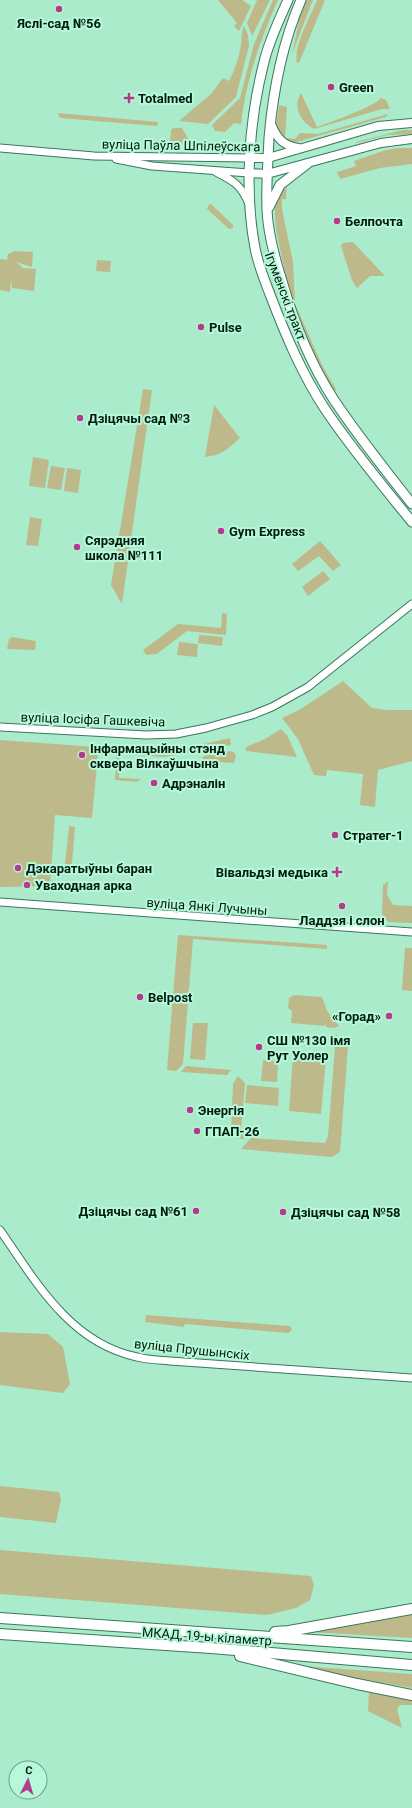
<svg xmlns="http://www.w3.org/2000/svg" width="412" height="1808" viewBox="0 0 412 1808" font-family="Roboto,sans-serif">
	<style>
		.green { fill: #beb98a }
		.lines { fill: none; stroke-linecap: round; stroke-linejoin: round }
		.tertiary-casing { stroke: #39785c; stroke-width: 9 }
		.secondary-casing { stroke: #39785c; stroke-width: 10 }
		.primary-casing { stroke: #39785c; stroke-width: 11 }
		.trunk-casing { stroke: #39785c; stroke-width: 12 }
		.tertiary { stroke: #fff; stroke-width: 7 }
		.secondary { stroke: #fff; stroke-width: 8 }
		.primary { stroke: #fff; stroke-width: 9 }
		.trunk { stroke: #fff; stroke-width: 10 }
		.poi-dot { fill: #b43a8d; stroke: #b7f8d8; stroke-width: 1.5 }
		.labels { text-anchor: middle; stroke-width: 4; stroke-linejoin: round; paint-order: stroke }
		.poi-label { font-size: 13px; font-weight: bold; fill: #021c11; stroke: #b7f8d8; text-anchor: start }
		.street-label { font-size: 13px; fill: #021c11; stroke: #b7f8d8 }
	</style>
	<rect width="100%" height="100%" fill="#aaebcb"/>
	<g class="green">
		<polygon points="218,0 242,0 251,6 239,31 234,26 237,23"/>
		<polygon points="257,0 270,0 252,36 247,23"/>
		<path d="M 273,0 L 278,0 C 260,40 246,80 241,124 L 234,123 L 225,132 L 215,131 L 212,125 L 240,98 L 254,44 Z"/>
		<polygon points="306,0 313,0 292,54 301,11"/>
		<path d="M 317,0 L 325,0 L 299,63 L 297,63 C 293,47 311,15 317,0 Z"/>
		<path d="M 244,26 L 248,35 L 249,46 L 236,97 L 208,124 L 179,121 L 211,94 L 223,78 L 229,81 C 235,69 239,58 241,45 C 242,38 241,33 244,26 Z"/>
		<path d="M 301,93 L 317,127 C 328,123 376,106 381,98 L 386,100 L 390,109 L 382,109 L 314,129 C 301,122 292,107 301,93 Z"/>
		<polygon points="279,105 287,107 285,138 295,139 300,133 318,134 388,114 386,117 293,143 282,139 276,126"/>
		<polygon points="58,113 158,122 157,126 60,118"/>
		<polygon points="173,128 182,128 190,142 188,143 170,142 171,130"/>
		<polygon points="403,130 412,130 412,134 388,135 356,143 356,142"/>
		<polygon points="399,148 412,148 412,164 380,168 340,179 337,172 356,166 354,161 386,150"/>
		<polygon points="287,182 286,199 282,199 282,209 293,262 295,304 323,367 337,391 331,389 312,354 292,304 283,263 276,229 274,200"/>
		<polygon points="209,204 211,204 233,225 233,228 229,229 207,209"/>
		<polygon points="353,242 385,276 370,276 357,288 352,280 341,246 343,243"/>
		<polygon points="15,251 33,252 32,267 16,262 23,268 36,269 34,291 12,288 11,279 10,292 0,290 0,259 7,260 8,254"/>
		<polygon points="97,260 111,261 110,272 96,271"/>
		<polygon points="143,389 152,390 122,604 111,585"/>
		<path d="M 214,405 L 240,438 C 227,449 223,455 205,457 Z"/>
		<polygon points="33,457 49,460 45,488 29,486"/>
		<polygon points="51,466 65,468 61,490 47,488"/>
		<polygon points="67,468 81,470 78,493 64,491"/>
		<polygon points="30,517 42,519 38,546 26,545"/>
		<polygon points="320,541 341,565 333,571 319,556 298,571 292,564"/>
		<polygon points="323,571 330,579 308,596 302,587"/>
		<polygon points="222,613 227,614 226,635 187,631 157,654 146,655 143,650 178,624 221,628"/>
		<polygon points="199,635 223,637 222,646 198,643"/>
		<polygon points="12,637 36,641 35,650 7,649 9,639"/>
		<polygon points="179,642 198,644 197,657 177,655"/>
		<polygon points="343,681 372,708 387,710 412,710 412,761 378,770 375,807 360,805 363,774 327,770 326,776 314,775 298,739 282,718 299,710"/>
		<polygon points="281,729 287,735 297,757 246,751 246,747 265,739"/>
		<polygon points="230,738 231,745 165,757 120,754 119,778 141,779 137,782 115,780 117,749 162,752 196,746"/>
		<polygon points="0,740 109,748 109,754 98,754 92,818 55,815 50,886 0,887"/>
		<polygon points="230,751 234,752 236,756 234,763 201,761 204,756"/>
		<polygon points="69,826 75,827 71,875 64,874"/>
		<polygon points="388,881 387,895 393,905 412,906 412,923 388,922 382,914 383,885"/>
		<polygon points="178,935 327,945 327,949 193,939 183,1064 176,1071 167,1070"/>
		<polygon points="405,948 412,948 412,991 402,990"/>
		<polygon points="294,995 322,997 327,1011 339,1026 334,1028 326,1027 326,1024 325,1026 291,1023 292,1011 288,1008 289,998"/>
		<polygon points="193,1023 208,1023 205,1060 190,1059"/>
		<polygon points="336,1034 348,1047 340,1152 332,1157 241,1149 251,1138 325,1143 328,1136"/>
		<polygon points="293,1056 326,1059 321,1114 289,1111"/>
		<polygon points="263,1060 278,1061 277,1082 261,1081"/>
		<polygon points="186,1066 231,1070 227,1075 181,1072"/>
		<polygon points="238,1076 245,1083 241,1131 246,1137 244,1139 235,1138 231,1133 233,1084"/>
		<polygon points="247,1085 279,1088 278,1106 245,1103"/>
		<polygon points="146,1315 290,1326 292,1330 288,1333 185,1324 184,1327 145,1322"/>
		<polygon points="0,1332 48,1334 63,1347 70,1384 63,1393 0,1385"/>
		<polygon points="0,1486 59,1492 61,1499 56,1523 0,1517"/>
		<polygon points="0,1550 311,1576 314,1585 310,1600 296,1608 267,1615 0,1594"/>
		<polygon points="412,1614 412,1638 308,1632"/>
		<polygon points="302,1666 412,1674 412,1688 317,1671"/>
		<polygon points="369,1692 412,1701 412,1705 400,1705 397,1709 402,1728 368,1711"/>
	</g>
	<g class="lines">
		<g class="tertiary-casing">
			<g id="tertiary">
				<polyline points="0,148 94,156 250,158"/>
				<polyline points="116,159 152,166 249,173"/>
				<path d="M 216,172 C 234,181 241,185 249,204"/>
				<polyline points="0,727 146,735 176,734 206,728 252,715 272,707 308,687 412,604"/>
				<polyline points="0,902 412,932"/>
				<path d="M 0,1230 C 36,1282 70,1343 137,1357 C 148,1360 159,1360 170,1361 L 412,1378"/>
			</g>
		</g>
		<g class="secondary-casing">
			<g id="secondary">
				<path d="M 271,124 C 277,138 282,145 298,148"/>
				<polyline points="250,158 268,158 378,126 412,123"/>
				<polyline points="249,173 267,174 381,143 412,139"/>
			</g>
		</g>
		<g class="primary-casing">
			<g id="primary">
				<path d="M 288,0 C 279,20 269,41 264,62 C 249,120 244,190 255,248 C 258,265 265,281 271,297 C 286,336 302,374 325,409 C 351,448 382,485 412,522"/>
				<path d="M 301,0 C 282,44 273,91 269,138 C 268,162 266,186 267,210 C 268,234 275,259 282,281 C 294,323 310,363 334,400 C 358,436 385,470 412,504"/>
				<polyline points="269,207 280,185 307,164"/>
			</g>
		</g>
		<g class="trunk-casing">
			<g id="trunk">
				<polyline points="0,1618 412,1647"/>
				<polyline points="275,1632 289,1631 412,1609"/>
				<polyline points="0,1634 211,1648 412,1665"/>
				<polyline points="240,1656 357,1684 412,1695"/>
			</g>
		</g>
		<use href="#tertiary" class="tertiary"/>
		<use href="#secondary" class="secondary"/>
		<use href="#primary" class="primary"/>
		<use href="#trunk" class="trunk"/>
	</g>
	<g class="poi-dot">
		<circle cx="59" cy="9" r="4"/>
		<circle cx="331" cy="87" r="4"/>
		<path d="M127 92h4v4h4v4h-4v4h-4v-4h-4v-4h4z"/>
		<circle cx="337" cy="221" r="4"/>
		<circle cx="201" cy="327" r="4"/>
		<circle cx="80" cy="418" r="4"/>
		<circle cx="221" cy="531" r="4"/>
		<circle cx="77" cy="547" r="4"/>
		<circle cx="82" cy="755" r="4"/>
		<circle cx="154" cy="783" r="4"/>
		<circle cx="335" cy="835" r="4"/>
		<circle cx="18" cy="868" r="4"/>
		<path d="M335 866h4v4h4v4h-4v4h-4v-4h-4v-4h4z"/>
		<circle cx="27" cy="885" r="4"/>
		<circle cx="342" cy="906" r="4"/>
		<circle cx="140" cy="997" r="4"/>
		<circle cx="389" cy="1016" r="4"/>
		<circle cx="259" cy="1047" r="4"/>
		<circle cx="190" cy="1110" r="4"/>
		<circle cx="197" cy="1131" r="4"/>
		<circle cx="196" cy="1211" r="4"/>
		<circle cx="283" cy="1212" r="4"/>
	</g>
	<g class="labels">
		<g class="poi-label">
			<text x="59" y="28" text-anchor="middle">Яслі-сад №56</text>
			<text x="339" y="92">Green</text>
			<text x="138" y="103">Totalmed</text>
			<text x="345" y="226">Белпочта</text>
			<text x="209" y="332">Pulse</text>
			<text x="88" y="423">Дзіцячы сад №3</text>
			<text x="229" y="536">Gym Express</text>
			<text x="85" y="545">Сярэдняя<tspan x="85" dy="15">школа №111</tspan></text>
			<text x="90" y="753">Інфармацыйны стэнд<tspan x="90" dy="15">сквера Вілкаўшчына</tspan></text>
			<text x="162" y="788">Адрэналін</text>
			<text x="343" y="840">Стратег-1</text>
			<text x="26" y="873">Дэкаратыўны баран</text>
			<text x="328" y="877" text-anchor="end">Вівальдзі медыка</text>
			<text x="35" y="890">Уваходная арка</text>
			<text x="342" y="925" text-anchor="middle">Ладдзя і слон</text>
			<text x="148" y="1002">Belpost</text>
			<text x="381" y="1021" text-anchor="end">«Горад»</text>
			<text x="267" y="1045">СШ №130 імя<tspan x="267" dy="15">Рут Уолер</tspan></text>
			<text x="198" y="1115">Энергія</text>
			<text x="205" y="1136">ГПАП-26</text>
			<text x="188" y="1216" text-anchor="end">Дзіцячы сад №61</text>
			<text x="291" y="1217">Дзіцячы сад №58</text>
		</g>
		<g class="street-label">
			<text transform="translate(181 145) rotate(1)" y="5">вуліца Паўла Шпілеўскага</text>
			<text transform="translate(286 296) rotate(69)" y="5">Ігуменскі тракт</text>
			<text transform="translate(93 719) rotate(2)" y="5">вуліца Іосіфа Гашкевіча</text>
			<text transform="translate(207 906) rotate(4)" y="5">вуліца Янкі Лучыны</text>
			<text transform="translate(192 1349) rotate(6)" y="5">вуліца Прушынскіх</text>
			<text transform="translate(207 1636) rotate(4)" y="5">МКАД, 19-ы кіламетр</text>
		</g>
	</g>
	<g transform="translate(28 1780) rotate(5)"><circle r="19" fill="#b7f8d8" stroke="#6fa088"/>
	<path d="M0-3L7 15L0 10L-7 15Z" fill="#b43a8d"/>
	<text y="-6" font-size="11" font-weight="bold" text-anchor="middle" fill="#021c11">С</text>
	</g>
</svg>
